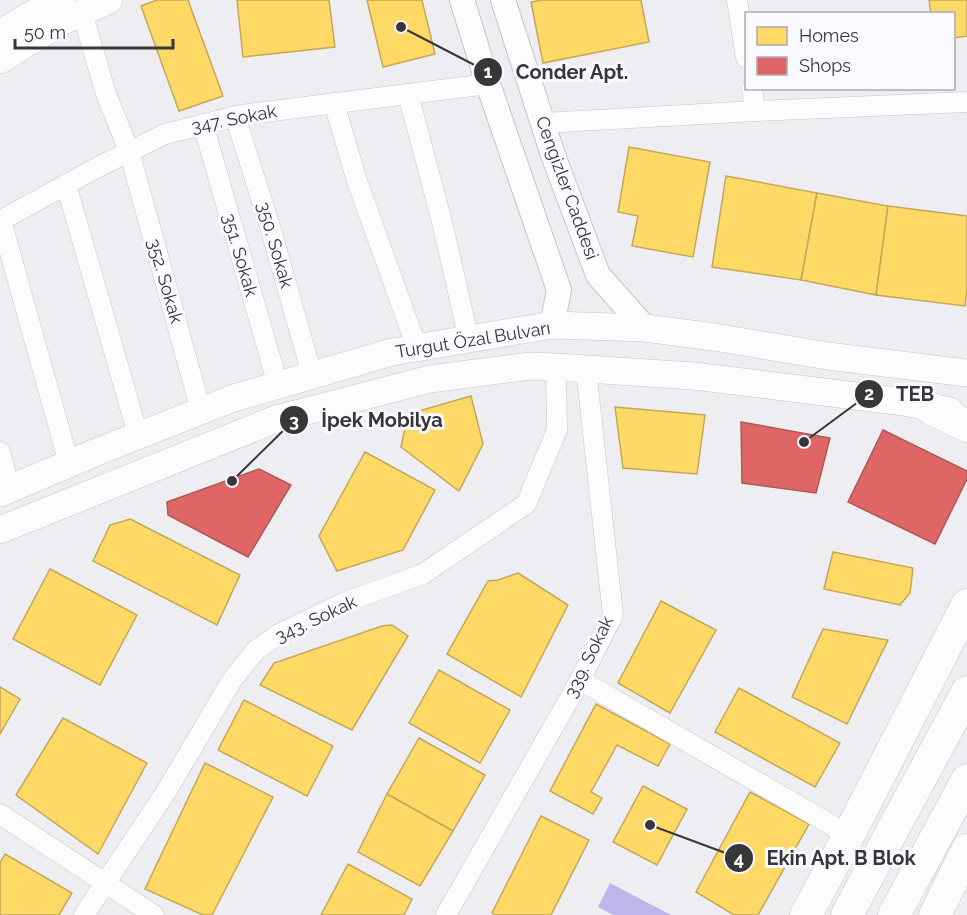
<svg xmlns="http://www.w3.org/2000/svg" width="967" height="915" viewBox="0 0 967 915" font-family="Raleway,sans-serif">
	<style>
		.water { fill: #beb6ea }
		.homes { fill: #ffd966; stroke: #c3a859; stroke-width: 1.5 }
		.shops { fill: #e06666; stroke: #ad5859; stroke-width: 1.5 }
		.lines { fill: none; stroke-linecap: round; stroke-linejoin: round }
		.minor-casing { stroke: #c5c5c8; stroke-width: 21 }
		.tertiary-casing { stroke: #c5c5c8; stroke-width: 26 }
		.secondary-casing { stroke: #c5c5c8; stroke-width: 28 }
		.trunk-casing { stroke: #c5c5c8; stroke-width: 33 }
		.minor { stroke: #fcfcfd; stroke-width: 20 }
		.tertiary { stroke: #fcfcfd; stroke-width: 24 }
		.secondary { stroke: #fcfcfd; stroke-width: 27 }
		.trunk { stroke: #fcfcfd; stroke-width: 32 }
		.labels { text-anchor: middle; stroke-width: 6; stroke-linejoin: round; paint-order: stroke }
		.street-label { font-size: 18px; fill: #37373a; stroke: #faf9ff }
		.leader { fill: none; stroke: #37373a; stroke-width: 2 }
		.callout-dot { fill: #37373a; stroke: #faf9ff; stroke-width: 2 }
		.mark-label { font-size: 18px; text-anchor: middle; font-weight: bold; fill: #fff }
		.callout-label { font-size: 20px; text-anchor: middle; font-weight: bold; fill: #37373a; stroke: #faf9ff; stroke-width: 6; stroke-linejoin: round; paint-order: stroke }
	</style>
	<rect width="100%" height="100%" fill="#eeeef2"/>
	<polygon class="water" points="610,883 671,915 613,915 598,907"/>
	<g class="homes">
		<polygon points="157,0 188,0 223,96 179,111 141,6"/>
		<polygon points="237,0 329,0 335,47 243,57"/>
		<polygon points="367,0 422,0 435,54 383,67"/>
		<polygon points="542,0 641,0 649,42 543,63 531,2"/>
		<polygon points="929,0 967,0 967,36 954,38 954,14 931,14"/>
		<polygon points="629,147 710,162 693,257 632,246 638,216 618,212"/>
		<polygon points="726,176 817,193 801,280 712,267"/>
		<polygon points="817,193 888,206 876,295 801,280"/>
		<polygon points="888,206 967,216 967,289 965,306 876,295"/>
		<polygon points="471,396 483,444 459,491 401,447 408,414"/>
		<polygon points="615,407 705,415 697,474 623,468"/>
		<polygon points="365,452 435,490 403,550 337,571 319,536"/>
		<polygon points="130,519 240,575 217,625 93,561 110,525"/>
		<polygon points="833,552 913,568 910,593 900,605 824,589"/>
		<polygon points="50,569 137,615 100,685 13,639"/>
		<polygon points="518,573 568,605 521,697 447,654 488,581 498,580"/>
		<polygon points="661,601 716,630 670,713 618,683"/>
		<polygon points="392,625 408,636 352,730 260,685 274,663 382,626"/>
		<polygon points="823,629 888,640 847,724 792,697"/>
		<polygon points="439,670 510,710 480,763 409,723"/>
		<polygon points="0,687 20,699 0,734"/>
		<polygon points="739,688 840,743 815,787 715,732"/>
		<polygon points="244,700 333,746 307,796 218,750"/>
		<polygon points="596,704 670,744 658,766 617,745 591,792 602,798 593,814 550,791"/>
		<polygon points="63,718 147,763 98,854 16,795"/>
		<polygon points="419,738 485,775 453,831 387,794"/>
		<polygon points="205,763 273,797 212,915 203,915 145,889"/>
		<polygon points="643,786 687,809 657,865 613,842"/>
		<polygon points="750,792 809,824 758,915 734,915 696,892"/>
		<polygon points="387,794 453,831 420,886 358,852"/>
		<polygon points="541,816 589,840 551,915 495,915 492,913"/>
		<polygon points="5,854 72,893 59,915 0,915 0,863"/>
		<polygon points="348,864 412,899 404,915 321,915"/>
	</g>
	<g class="shops">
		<polygon points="741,422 830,438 816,493 742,483"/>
		<polygon points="883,430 967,471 967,479 935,544 848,502"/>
		<polygon points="259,469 291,485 248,557 168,515 167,502"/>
	</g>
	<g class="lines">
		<g class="minor-casing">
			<g id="minor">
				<polyline points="737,0 746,58"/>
				<polyline points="82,12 106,94 129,151 201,411"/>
				<polyline points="752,88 755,111"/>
				<polyline points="408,94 442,222 469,340"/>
				<polyline points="334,103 357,181 417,348"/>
				<polyline points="235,116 269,223 312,375"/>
				<polyline points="543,123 755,111 967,102"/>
				<polyline points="203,124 278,385"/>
				<polyline points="66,184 138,435"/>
				<polyline points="1,220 69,464"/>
				<polyline points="0,221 100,166 165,134 241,115 488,84"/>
				<polyline points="0,452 10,489"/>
				<polyline points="580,680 849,835"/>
				<polyline points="0,814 154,915"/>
				<polyline points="84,915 166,792 232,680 256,650 279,634 343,603 423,574 526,504 557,430 556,367"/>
				<polyline points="446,915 580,680 613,615 586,369"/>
			</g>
		</g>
		<g class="tertiary-casing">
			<g id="tertiary">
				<polyline points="462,0 488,84 559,290 552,325"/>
				<polyline points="503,0 553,155 598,275 645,328"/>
			</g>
		</g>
		<g class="secondary-casing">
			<g id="secondary">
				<polyline points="0,34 25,18 61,0"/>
				<polyline points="0,60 59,23 109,0"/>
				<polyline points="0,493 99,451 234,398 392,352 552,325 645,328 714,337 828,356 967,373"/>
				<polyline points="0,530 276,419 430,379 531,366 556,367 694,376 904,402 950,411"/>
			</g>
		</g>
		<g class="trunk-casing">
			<g id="trunk">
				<polyline points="930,408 967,426"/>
				<polyline points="806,915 841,850 967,605"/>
				<polyline points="847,915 967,692"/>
				<polyline points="894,915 967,780"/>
				<polyline points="935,915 967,850"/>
			</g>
		</g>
		<use href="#minor" class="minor"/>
		<use href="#tertiary" class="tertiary"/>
		<use href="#secondary" class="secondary"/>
		<use href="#trunk" class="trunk"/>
	</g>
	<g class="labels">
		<g class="street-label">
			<text transform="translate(234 119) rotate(-11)" y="6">347. Sokak</text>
			<text transform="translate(567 188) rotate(70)" y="6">Cengizler Caddesi</text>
			<text transform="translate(275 245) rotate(74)" y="6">350. Sokak</text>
			<text transform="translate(240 255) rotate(74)" y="6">351. Sokak</text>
			<text transform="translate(165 281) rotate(74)" y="6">352. Sokak</text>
			<text transform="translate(473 340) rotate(-9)" y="6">Turgut Özal Bulvarı</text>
			<text transform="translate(316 619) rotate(-25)" y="6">343. Sokak</text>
			<text transform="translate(589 657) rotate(-64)" y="6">339. Sokak</text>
		</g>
	</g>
	<path class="leader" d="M401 27L488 72M804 442L869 394M232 481L294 420M650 825L739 858"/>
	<g class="callout-dot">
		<circle cx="401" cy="27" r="6"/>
		<circle cx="804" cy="442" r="6"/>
		<circle cx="232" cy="481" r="6"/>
		<circle cx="650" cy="825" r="6"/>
		<circle cx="488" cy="72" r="15"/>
		<circle cx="869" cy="394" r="15"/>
		<circle cx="294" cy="420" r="15"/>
		<circle cx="739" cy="858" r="15"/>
	</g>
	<g class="mark-label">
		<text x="488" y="78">1</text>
		<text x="869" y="400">2</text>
		<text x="294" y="427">3</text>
		<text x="739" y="865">4</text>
	</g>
	<g class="callout-label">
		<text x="572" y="79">Conder Apt.</text>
		<text x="915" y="401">TEB</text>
		<text x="382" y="427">İpek Mobilya</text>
		<text x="841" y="865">Ekin Apt. B Blok</text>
	</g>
	<rect x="745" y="12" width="210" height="78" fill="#faf9ff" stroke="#acabb0" stroke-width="1.5"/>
	<rect x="757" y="27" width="30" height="18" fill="#ffd966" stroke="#acabb0" stroke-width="1.5"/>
	<text x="799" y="42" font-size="18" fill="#37373a">Homes</text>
	<rect x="757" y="57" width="30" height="18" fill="#e06666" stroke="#acabb0" stroke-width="1.5"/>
	<text x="799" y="72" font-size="18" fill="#37373a">Shops</text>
	<path d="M15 39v9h158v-9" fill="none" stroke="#37373a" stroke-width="3"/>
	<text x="24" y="39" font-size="18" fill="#37373a" stroke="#faf9ff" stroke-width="4.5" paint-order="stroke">50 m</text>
</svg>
